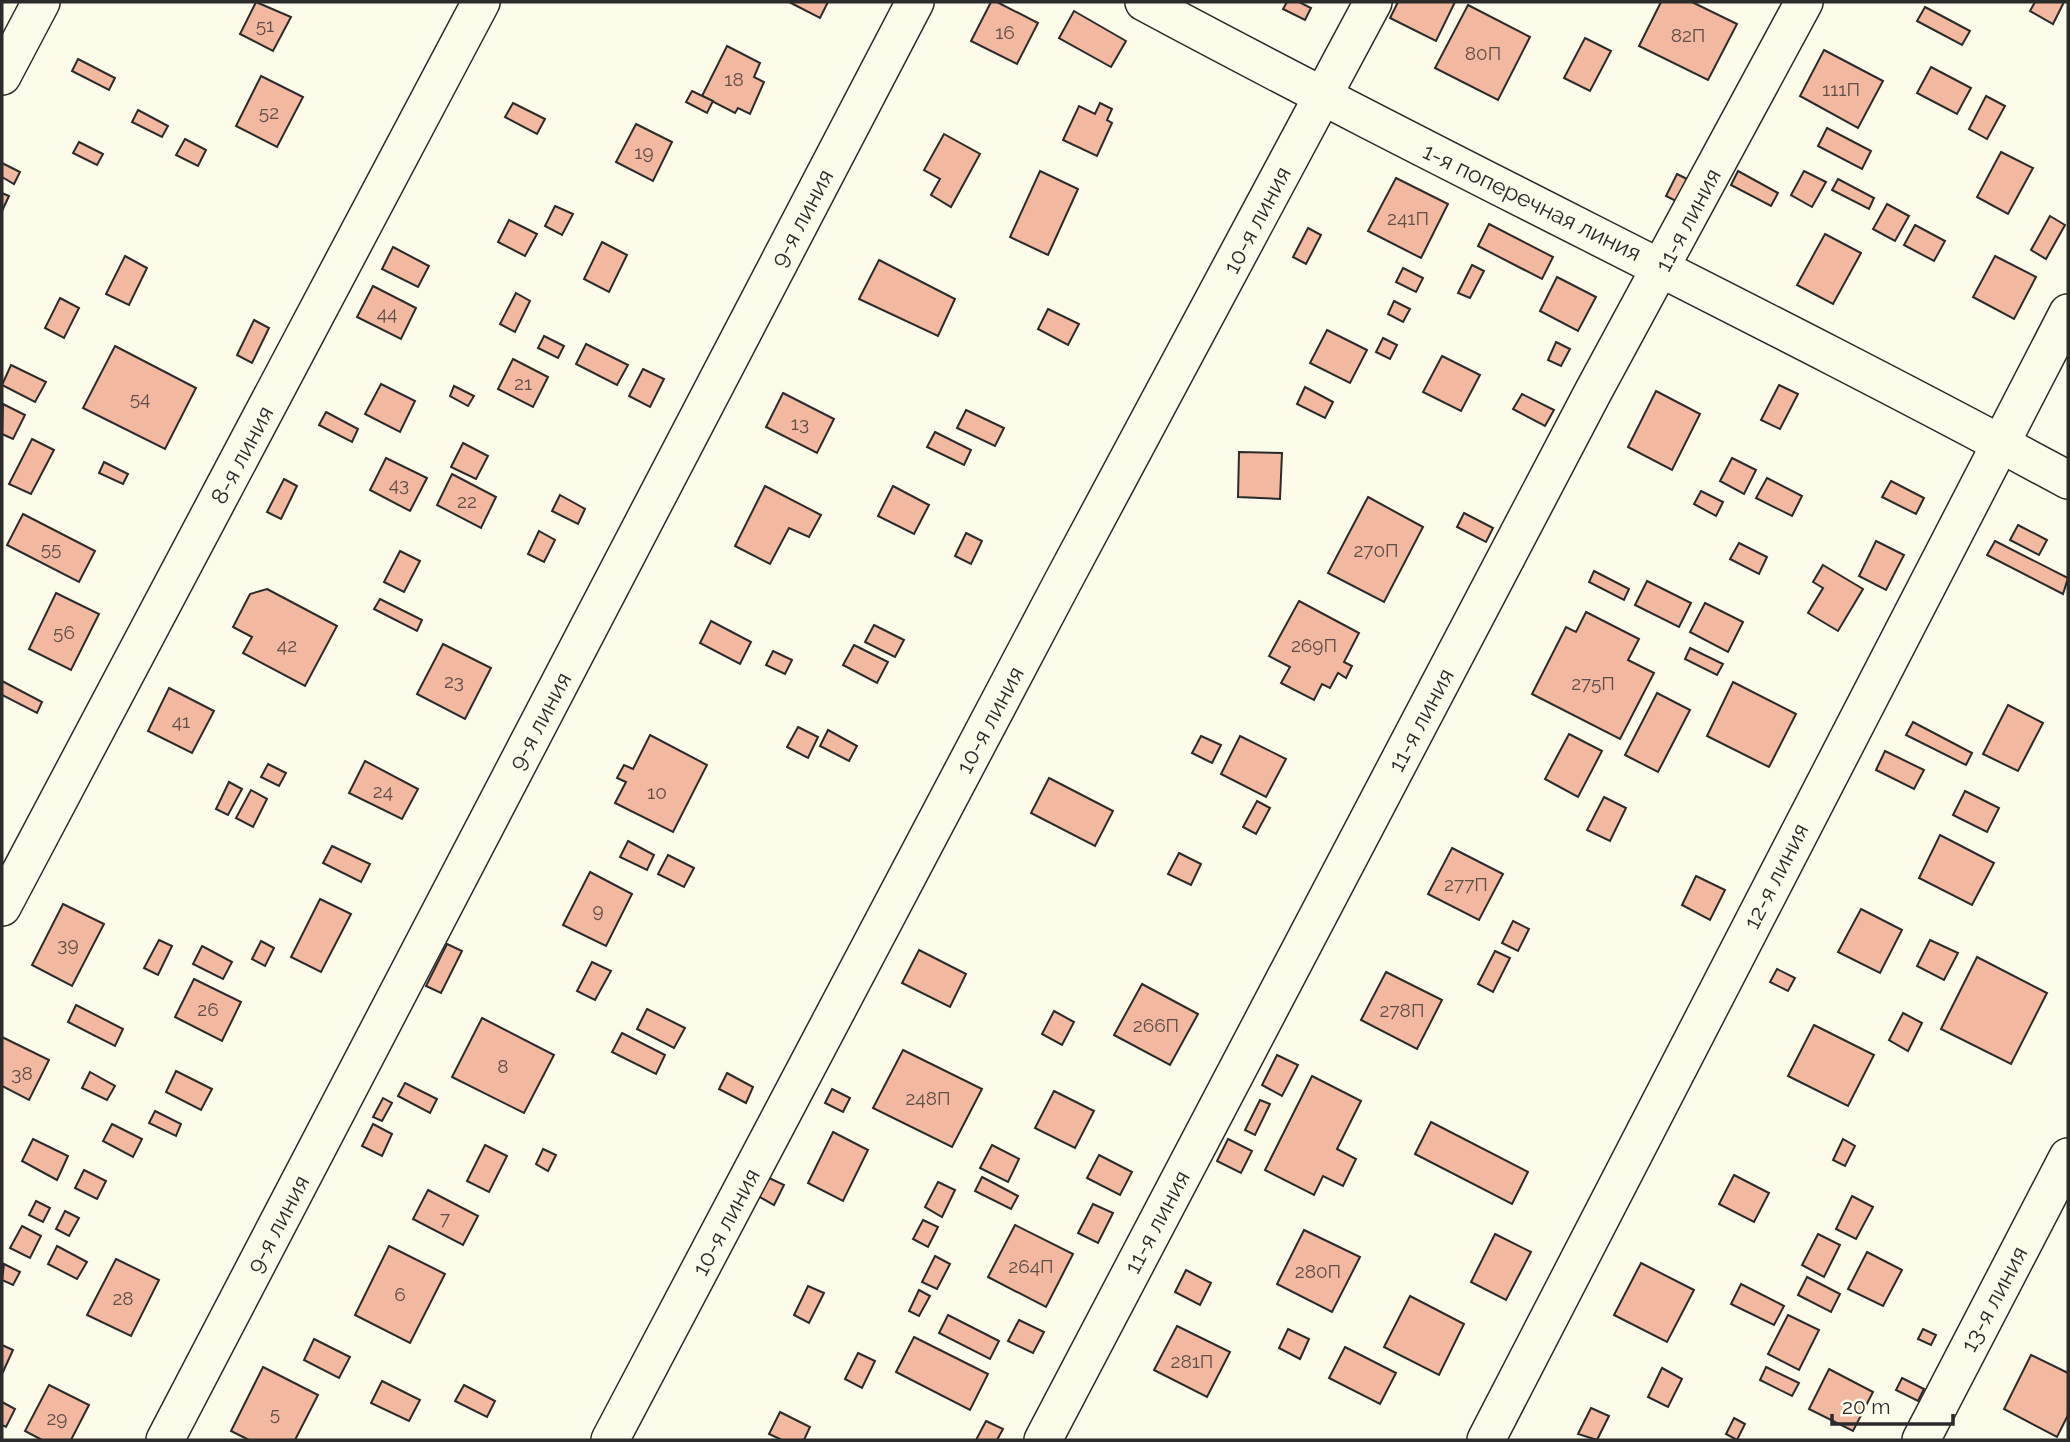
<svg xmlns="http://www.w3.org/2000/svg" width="2070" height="1442" viewBox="0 0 2070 1442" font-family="Raleway,sans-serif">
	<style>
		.building { fill: #f2b8a0; stroke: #2b2b2b; stroke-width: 2 }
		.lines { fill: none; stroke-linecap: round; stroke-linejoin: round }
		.street-casing { stroke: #2b2b2b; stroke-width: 40 }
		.street { stroke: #fdfbea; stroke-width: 37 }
		.labels { text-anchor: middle; stroke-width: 5; stroke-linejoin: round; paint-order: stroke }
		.number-label { font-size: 19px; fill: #5d4e48 }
		.street-label { font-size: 23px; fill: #2b2b2b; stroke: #fdfbea }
	</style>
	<rect width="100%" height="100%" fill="#fdfbea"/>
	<g class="building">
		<polygon points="256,2 291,17 273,51 240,34"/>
		<polygon points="789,2 828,2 820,18"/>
		<polygon points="991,2 997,2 1038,23 1017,64 971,41"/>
		<polygon points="1287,2 1299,2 1311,8 1305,20 1283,9"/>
		<polygon points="1398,2 1455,2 1436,41 1390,18"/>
		<polygon points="1661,2 1692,2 1737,24 1708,80 1639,46"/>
		<polygon points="2035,2 2064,2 2053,24 2030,11"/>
		<polygon points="1468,5 1530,37 1498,100 1435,68"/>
		<polygon points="1925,7 1970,31 1962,45 1917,21"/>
		<polygon points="1074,11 1126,41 1111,67 1059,38"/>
		<polygon points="1585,38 1611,51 1590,91 1564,78"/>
		<polygon points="727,46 760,63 754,77 764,82 750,114 738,108 735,113 702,96"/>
		<polygon points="1824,50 1883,81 1858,128 1800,96"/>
		<polygon points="78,59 115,78 109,90 72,71"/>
		<polygon points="1931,67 1971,88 1957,114 1917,93"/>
		<polygon points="261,76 303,97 277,147 236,126"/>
		<polygon points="692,91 713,101 707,113 686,102"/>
		<polygon points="1986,96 2005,106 1987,139 1969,129"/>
		<polygon points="513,103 545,119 537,134 505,117"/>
		<polygon points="1100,103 1112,109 1107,120 1112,123 1097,156 1063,140 1079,106 1095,114"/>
		<polygon points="138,110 168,126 162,137 132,122"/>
		<polygon points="636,124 672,142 653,181 616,162"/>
		<polygon points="1827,128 1871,151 1862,169 1818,146"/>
		<polygon points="944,134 980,154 951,207 931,195 940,179 924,170"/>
		<polygon points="185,139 206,150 198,166 176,155"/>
		<polygon points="79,142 103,154 97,165 73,153"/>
		<polygon points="2001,152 2033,168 2008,214 1977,197"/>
		<polygon points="2,163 20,172 14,184 2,177"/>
		<polygon points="1040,171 1078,189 1048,255 1010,237"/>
		<polygon points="1738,171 1778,193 1771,206 1731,185"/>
		<polygon points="1804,171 1826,182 1812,207 1791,195"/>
		<polygon points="1677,174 1695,183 1684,205 1666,196"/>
		<polygon points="1396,178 1448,204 1421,258 1368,231"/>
		<polygon points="1838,179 1874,198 1869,209 1832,190"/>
		<polygon points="2,193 9,196 2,211"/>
		<polygon points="1887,204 1909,216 1895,241 1873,229"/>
		<polygon points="555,206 573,214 562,235 545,226"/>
		<polygon points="2050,216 2065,225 2046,259 2031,250"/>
		<polygon points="509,220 537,234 525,256 498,242"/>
		<polygon points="1489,224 1553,257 1542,279 1478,246"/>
		<polygon points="1915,225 1945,241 1934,261 1904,245"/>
		<polygon points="1308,228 1321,235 1306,264 1293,257"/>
		<polygon points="1825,234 1861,253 1833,304 1797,285"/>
		<polygon points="602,242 627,255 609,292 584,279"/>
		<polygon points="393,247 429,266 418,287 382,269"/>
		<polygon points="125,256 147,268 129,305 106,294"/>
		<polygon points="1995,256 2036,277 2014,319 1973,297"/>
		<polygon points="879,260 955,299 938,336 859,299"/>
		<polygon points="1472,265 1484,271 1470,298 1458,293"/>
		<polygon points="1403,268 1423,278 1416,292 1396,282"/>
		<polygon points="1557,277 1596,297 1578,331 1540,311"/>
		<polygon points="373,286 416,308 401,339 357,317"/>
		<polygon points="516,293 530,301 515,332 500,324"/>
		<polygon points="60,298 79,308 64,338 45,328"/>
		<polygon points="1394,301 1410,309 1403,322 1388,314"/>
		<polygon points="1048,309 1079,324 1068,345 1038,329"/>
		<polygon points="254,320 269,328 252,363 237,355"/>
		<polygon points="1327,330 1367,350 1350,383 1310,363"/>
		<polygon points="544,336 564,346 558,358 538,348"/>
		<polygon points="1383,338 1397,345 1390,359 1376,352"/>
		<polygon points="1556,342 1570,349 1561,366 1548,360"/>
		<polygon points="586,344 628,365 617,385 576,364"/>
		<polygon points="115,346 196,388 165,449 83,408"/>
		<polygon points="1442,356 1480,375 1461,411 1423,392"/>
		<polygon points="513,359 548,377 533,407 498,389"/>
		<polygon points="11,365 46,382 35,402 2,385"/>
		<polygon points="643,369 664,379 650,407 629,396"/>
		<polygon points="381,384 415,401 400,432 365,414"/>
		<polygon points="1779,385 1798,394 1780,429 1761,420"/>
		<polygon points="454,386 474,396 468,406 450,396"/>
		<polygon points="1305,387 1333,402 1325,418 1297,404"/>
		<polygon points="1656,391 1700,414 1672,470 1628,447"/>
		<polygon points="783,393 834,419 817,453 766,427"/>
		<polygon points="1522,394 1554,410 1545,426 1513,409"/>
		<polygon points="3,404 25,415 13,439 2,434"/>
		<polygon points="966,410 1004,428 995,446 957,428"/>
		<polygon points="326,412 358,429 352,442 319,425"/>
		<polygon points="935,432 971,450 964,465 927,447"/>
		<polygon points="32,439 54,450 31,494 9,484"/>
		<polygon points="463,443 488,456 476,479 451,467"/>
		<polygon points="1239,452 1282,453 1280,499 1238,497"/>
		<polygon points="386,458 427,478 410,511 370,490"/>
		<polygon points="1732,458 1756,470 1744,494 1720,481"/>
		<polygon points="104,462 128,474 123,484 99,473"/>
		<polygon points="452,474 496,497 481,528 437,505"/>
		<polygon points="1767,478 1802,496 1792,516 1756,498"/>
		<polygon points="284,479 297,486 281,519 267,512"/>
		<polygon points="1891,481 1924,498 1916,514 1882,497"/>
		<polygon points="765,486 821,515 809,537 789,528 770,564 735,546"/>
		<polygon points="893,486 929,505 914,534 878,516"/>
		<polygon points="1701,491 1723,502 1716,516 1694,504"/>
		<polygon points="560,495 585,509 578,524 552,511"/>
		<polygon points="1368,497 1423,527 1384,602 1328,573"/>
		<polygon points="1464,513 1493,528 1486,542 1457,527"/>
		<polygon points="23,514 95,551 79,582 7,545"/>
		<polygon points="2018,525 2047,540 2039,555 2010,540"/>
		<polygon points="539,531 555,540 544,562 528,554"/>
		<polygon points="966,533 982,541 971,564 955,556"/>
		<polygon points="1876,541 1904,555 1886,590 1859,576"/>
		<polygon points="1995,541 2068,578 2063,594 1987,555"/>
		<polygon points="1739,543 1767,557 1759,574 1730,559"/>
		<polygon points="400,551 420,561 404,592 384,582"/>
		<polygon points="1823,565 1863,589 1838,631 1808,613 1823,588 1813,582"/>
		<polygon points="1594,571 1629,589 1624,600 1589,582"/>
		<polygon points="1647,581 1691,603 1679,627 1635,605"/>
		<polygon points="267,589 337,626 305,686 243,653 252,637 233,627 250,594"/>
		<polygon points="56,593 99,614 71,670 29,649"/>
		<polygon points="380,599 422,620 417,631 374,609"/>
		<polygon points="1299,601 1359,633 1344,662 1352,666 1346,678 1338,673 1330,688 1322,684 1314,700 1281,683 1290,667 1269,656"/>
		<polygon points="1705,603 1743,622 1728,652 1690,632"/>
		<polygon points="1586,612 1639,639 1628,660 1654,673 1620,739 1532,694 1566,627 1576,632"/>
		<polygon points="711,621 751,642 740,664 700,643"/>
		<polygon points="874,625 904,640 895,657 865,642"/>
		<polygon points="443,644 491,668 465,719 417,694"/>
		<polygon points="854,645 888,662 877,683 843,665"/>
		<polygon points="1690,648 1723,664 1717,675 1685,659"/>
		<polygon points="773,651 792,660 785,674 766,665"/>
		<polygon points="2,681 42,702 37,713 2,695"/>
		<polygon points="1733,682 1796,714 1769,767 1707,736"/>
		<polygon points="169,688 214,711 192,753 148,731"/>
		<polygon points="1657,693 1690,710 1658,772 1625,755"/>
		<polygon points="2008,705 2043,723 2018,771 1983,754"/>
		<polygon points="1913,722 1972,753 1966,765 1906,735"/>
		<polygon points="798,727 818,737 808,758 787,747"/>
		<polygon points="828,730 857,746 849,761 820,746"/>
		<polygon points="1569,734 1602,751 1578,797 1545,779"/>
		<polygon points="650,735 707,765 673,832 615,803 626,782 617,778 624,765 633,769"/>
		<polygon points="1201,736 1221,745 1212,763 1192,753"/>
		<polygon points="1240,736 1286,759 1266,797 1221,774"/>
		<polygon points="1885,751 1924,770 1914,789 1876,770"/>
		<polygon points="365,761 418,789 402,819 349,793"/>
		<polygon points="268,764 286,773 279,786 261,777"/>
		<polygon points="1049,778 1113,811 1095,846 1031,813"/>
		<polygon points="229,782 242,789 228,815 216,809"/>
		<polygon points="251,790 267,799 253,827 236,818"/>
		<polygon points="1965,791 1999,808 1987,832 1953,815"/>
		<polygon points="1604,797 1626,808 1610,841 1587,830"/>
		<polygon points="1257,801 1270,808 1256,834 1243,827"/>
		<polygon points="1940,835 1994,863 1972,905 1919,878"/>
		<polygon points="628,841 654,855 647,870 620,857"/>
		<polygon points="332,846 370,864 361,882 323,863"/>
		<polygon points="1452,848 1503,874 1479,920 1428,894"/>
		<polygon points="1179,853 1201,864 1191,885 1168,874"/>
		<polygon points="668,855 694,868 684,887 658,874"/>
		<polygon points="590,872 632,894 606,946 563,925"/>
		<polygon points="1696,876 1725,890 1710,920 1682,905"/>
		<polygon points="320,899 351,914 321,972 291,957"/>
		<polygon points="63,904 104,924 72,986 32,965"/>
		<polygon points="1861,909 1902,930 1880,973 1838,952"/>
		<polygon points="1513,921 1529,929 1518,951 1502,943"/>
		<polygon points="159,940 172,946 158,975 144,968"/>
		<polygon points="1930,940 1958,953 1944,980 1917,966"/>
		<polygon points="261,941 274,948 265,966 252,959"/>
		<polygon points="447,944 462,951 441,993 426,986"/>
		<polygon points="202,946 232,962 223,979 193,964"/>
		<polygon points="919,950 966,974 950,1007 902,983"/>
		<polygon points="1495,951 1510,958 1493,992 1478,984"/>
		<polygon points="1977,957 2047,993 2011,1064 1941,1029"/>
		<polygon points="592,962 611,971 595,1000 577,991"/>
		<polygon points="1777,969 1795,978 1788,991 1770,982"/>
		<polygon points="1386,972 1442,1000 1417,1049 1361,1020"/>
		<polygon points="194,979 241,1002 222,1041 175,1017"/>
		<polygon points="1142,984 1198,1014 1170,1065 1114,1035"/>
		<polygon points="76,1005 123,1029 115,1046 68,1022"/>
		<polygon points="647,1009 685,1028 674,1048 637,1029"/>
		<polygon points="1054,1011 1074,1022 1062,1045 1042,1034"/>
		<polygon points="1903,1013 1922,1023 1908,1051 1889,1040"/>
		<polygon points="482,1018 554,1055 524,1113 452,1077"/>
		<polygon points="1814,1025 1874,1055 1848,1106 1788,1076"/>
		<polygon points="622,1033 665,1055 656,1074 612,1052"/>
		<polygon points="2,1037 49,1060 29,1100 2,1086"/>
		<polygon points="903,1050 982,1089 952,1147 873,1108"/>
		<polygon points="1277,1055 1298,1065 1282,1096 1262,1085"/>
		<polygon points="176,1071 212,1089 201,1110 166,1092"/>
		<polygon points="90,1072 115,1086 107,1100 82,1088"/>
		<polygon points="727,1073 753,1087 746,1103 719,1089"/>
		<polygon points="1312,1076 1361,1101 1337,1149 1356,1159 1343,1186 1323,1176 1314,1195 1265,1170"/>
		<polygon points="405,1083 437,1099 430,1113 398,1096"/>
		<polygon points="832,1089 850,1098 843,1112 825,1103"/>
		<polygon points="1054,1091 1094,1111 1075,1148 1035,1128"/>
		<polygon points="383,1098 392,1103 382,1121 373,1117"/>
		<polygon points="1260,1100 1270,1104 1255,1135 1245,1130"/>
		<polygon points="155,1111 181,1124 176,1136 149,1123"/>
		<polygon points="1431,1122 1528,1172 1512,1204 1415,1154"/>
		<polygon points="112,1124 142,1139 133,1157 103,1141"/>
		<polygon points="373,1124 392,1134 382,1156 362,1146"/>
		<polygon points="833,1132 868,1150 843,1201 808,1183"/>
		<polygon points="33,1139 68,1156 57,1180 22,1161"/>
		<polygon points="1228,1139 1252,1151 1241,1173 1217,1161"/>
		<polygon points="1843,1139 1855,1146 1845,1166 1833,1160"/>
		<polygon points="485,1145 507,1156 489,1192 467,1181"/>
		<polygon points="992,1145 1019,1159 1008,1182 980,1168"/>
		<polygon points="543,1149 556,1155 548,1171 536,1164"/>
		<polygon points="1099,1155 1132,1172 1120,1195 1087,1178"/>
		<polygon points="84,1170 106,1181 97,1199 75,1188"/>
		<polygon points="1734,1175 1769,1193 1754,1222 1719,1204"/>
		<polygon points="767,1177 784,1185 774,1205 758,1196"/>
		<polygon points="982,1177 1018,1196 1011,1209 975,1191"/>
		<polygon points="938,1182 955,1190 942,1217 925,1207"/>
		<polygon points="428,1190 478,1216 463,1245 413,1219"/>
		<polygon points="1852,1196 1873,1207 1856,1239 1836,1229"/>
		<polygon points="36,1201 50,1208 43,1222 29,1215"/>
		<polygon points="1093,1204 1113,1213 1098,1243 1078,1233"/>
		<polygon points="65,1211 79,1218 69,1236 56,1229"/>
		<polygon points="923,1220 938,1227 928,1247 913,1239"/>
		<polygon points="1015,1225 1073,1254 1046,1307 988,1277"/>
		<polygon points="22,1226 41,1236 30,1258 10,1248"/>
		<polygon points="1304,1230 1360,1257 1332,1312 1277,1284"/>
		<polygon points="1495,1234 1531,1252 1506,1300 1471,1282"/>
		<polygon points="1818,1234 1840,1245 1824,1277 1802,1265"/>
		<polygon points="57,1246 87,1262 77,1279 48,1264"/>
		<polygon points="389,1246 445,1274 410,1343 355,1315"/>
		<polygon points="1867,1252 1902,1270 1883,1306 1848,1289"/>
		<polygon points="935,1256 950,1264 937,1289 922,1282"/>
		<polygon points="116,1259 159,1280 131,1336 87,1315"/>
		<polygon points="1641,1263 1694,1290 1667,1342 1614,1315"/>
		<polygon points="4,1264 20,1272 13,1285 2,1280"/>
		<polygon points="1186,1270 1211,1283 1200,1305 1175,1292"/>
		<polygon points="1807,1277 1840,1294 1831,1312 1798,1295"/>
		<polygon points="1741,1284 1784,1306 1774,1325 1731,1304"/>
		<polygon points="808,1286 824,1293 809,1323 794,1315"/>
		<polygon points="919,1290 930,1296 919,1316 909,1311"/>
		<polygon points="1410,1296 1464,1324 1439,1375 1384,1347"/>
		<polygon points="948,1315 999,1341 990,1359 939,1333"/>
		<polygon points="1788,1315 1819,1330 1799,1370 1768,1354"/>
		<polygon points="1019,1320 1044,1332 1033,1353 1008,1341"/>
		<polygon points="1177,1326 1230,1352 1207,1397 1154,1370"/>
		<polygon points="1288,1329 1309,1339 1300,1359 1279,1348"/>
		<polygon points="1923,1329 1936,1335 1931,1345 1918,1339"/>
		<polygon points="914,1337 988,1374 970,1410 896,1372"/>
		<polygon points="314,1339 350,1357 339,1378 304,1360"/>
		<polygon points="2,1345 13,1350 2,1374"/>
		<polygon points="1345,1347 1396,1373 1380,1404 1329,1378"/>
		<polygon points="858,1353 875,1361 862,1388 845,1379"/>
		<polygon points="2031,1355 2068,1373 2068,1415 2057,1437 2004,1409"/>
		<polygon points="263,1367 318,1395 295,1440 249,1440 231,1431"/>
		<polygon points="1766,1367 1799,1383 1792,1396 1760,1380"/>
		<polygon points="1662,1368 1682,1379 1668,1407 1648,1397"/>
		<polygon points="1829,1369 1873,1392 1853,1431 1809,1409"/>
		<polygon points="1902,1378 1924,1389 1918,1401 1896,1390"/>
		<polygon points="382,1381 420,1400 409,1421 371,1403"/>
		<polygon points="49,1385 89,1405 71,1440 42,1440 25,1431"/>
		<polygon points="464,1385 495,1401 487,1417 455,1401"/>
		<polygon points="2,1402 15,1409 6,1427 2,1425"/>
		<polygon points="1591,1408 1609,1416 1597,1440 1578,1434"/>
		<polygon points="780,1412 810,1427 804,1440 782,1440 769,1434"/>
		<polygon points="1734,1418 1745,1424 1737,1440 1726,1434"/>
		<polygon points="986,1421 1003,1429 997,1440 976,1440"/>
	</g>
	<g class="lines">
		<g class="street-casing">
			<g id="street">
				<path d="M 1144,2 C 1449,166 1763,315 2068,480"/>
				<polyline points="2,76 41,2"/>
				<polyline points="2,907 481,2"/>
				<polyline points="165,1440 915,2"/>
				<polyline points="610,1440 1061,585 1373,2"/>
				<polyline points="1043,1440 1593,392 1804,2"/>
				<polyline points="1486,1440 2068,313"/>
				<polyline points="1921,1440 2068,1157"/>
			</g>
		</g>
		<use href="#street" class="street"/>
	</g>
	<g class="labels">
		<g class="number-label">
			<text x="265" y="32">51</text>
			<text x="1005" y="39">16</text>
			<text x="1688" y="42">82П</text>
			<text x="1483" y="60">80П</text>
			<text x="734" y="86">18</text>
			<text x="1841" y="96">111П</text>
			<text x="269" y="119">52</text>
			<text x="644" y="159">19</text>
			<text x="1408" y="225">241П</text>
			<text x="387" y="320">44</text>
			<text x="523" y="390">21</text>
			<text x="140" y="405">54</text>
			<text x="800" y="430">13</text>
			<text x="399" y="491">43</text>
			<text x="467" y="508">22</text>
			<text x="51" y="555">55</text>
			<text x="1376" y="557">270П</text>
			<text x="64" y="639">56</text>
			<text x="287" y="652">42</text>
			<text x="1314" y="652">269П</text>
			<text x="454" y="688">23</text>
			<text x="1593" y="690">275П</text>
			<text x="181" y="728">41</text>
			<text x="383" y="798">24</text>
			<text x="657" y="799">10</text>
			<text x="1466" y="891">277П</text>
			<text x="598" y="917">9</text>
			<text x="68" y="951">39</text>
			<text x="208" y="1016">26</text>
			<text x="1402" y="1017">278П</text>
			<text x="1156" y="1032">266П</text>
			<text x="503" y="1073">8</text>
			<text x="22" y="1080">38</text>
			<text x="928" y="1105">248П</text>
			<text x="445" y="1225">7</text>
			<text x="1031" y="1273">264П</text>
			<text x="1318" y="1278">280П</text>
			<text x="400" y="1301">6</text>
			<text x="123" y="1305">28</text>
			<text x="1192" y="1368">281П</text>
			<text x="275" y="1420">5</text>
			<text x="57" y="1425">29</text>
		</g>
		<g class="street-label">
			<text transform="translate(1532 202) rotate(26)" y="8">1-я поперечная линия</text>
			<text transform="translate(802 218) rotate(-62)" y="8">9-я линия</text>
			<text transform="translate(1257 220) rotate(-62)" y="8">10-я линия</text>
			<text transform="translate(1688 220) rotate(-62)" y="8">11-я линия</text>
			<text transform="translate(242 455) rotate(-62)" y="8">8-я линия</text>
			<text transform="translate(990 720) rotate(-62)" y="8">10-я линия</text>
			<text transform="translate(1421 720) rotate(-62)" y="8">11-я линия</text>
			<text transform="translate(540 721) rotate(-62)" y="8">9-я линия</text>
			<text transform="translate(1776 876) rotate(-63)" y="8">12-я линия</text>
			<text transform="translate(726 1222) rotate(-62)" y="8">10-я линия</text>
			<text transform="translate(1157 1222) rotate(-62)" y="8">11-я линия</text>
			<text transform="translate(278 1224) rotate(-62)" y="8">9-я линия</text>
			<text transform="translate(1994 1299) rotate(-62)" y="8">13-я линия</text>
		</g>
	</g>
	<rect width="2070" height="1442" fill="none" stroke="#2b2b2b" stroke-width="7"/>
	<path d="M1832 1414v10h121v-10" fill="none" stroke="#2b2b2b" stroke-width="3.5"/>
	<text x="1842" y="1414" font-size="21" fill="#2b2b2b" stroke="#fdfbea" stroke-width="5" paint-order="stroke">20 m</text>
</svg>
